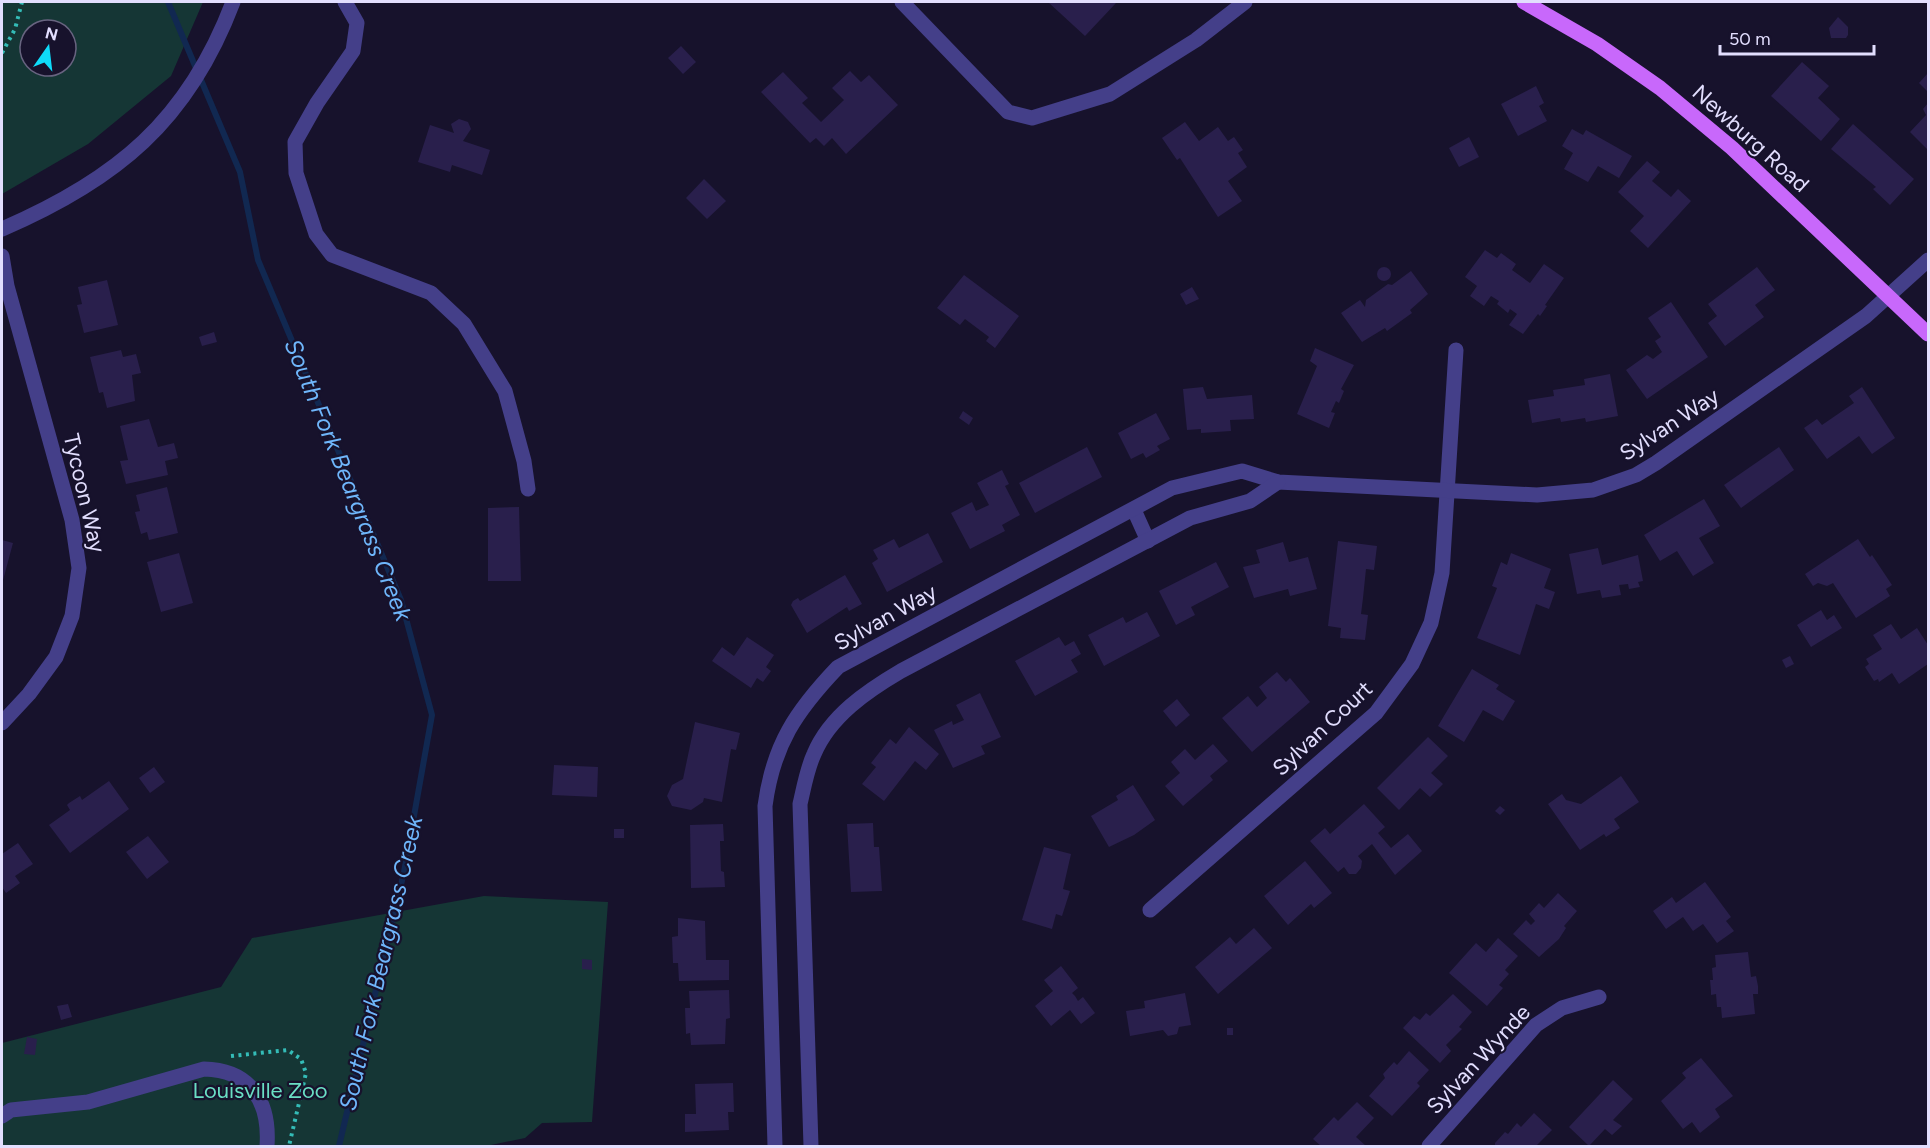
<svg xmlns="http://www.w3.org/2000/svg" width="1930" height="1148" viewBox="0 0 1930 1148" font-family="Figtree,sans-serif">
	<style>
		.green { fill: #153635; fill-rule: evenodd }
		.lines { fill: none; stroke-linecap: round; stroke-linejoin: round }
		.stream { stroke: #112851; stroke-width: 6 }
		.building { fill: #291f4c }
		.path { stroke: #34bcb7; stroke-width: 4; stroke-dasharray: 3 4.5; stroke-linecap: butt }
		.minor { stroke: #443f89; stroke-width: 15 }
		.major { stroke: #c868fb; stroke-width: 15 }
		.labels { text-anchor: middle; stroke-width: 4.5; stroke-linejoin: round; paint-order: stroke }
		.street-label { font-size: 22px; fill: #e2defe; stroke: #17122c }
		.park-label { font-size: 22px; fill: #6adec4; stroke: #17122c }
		.water-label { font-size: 24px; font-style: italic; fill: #6fb6fb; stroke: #17122c }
	</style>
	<rect width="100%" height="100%" fill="#17122c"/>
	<g class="green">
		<path d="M 2,2 L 203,2 L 171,76 L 88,144 L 2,194 ZM 30,30 L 66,30 L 66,66 L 30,66 Z"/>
		<polygon points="484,896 608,902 592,1122 542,1123 525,1138 486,1146 2,1146 2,1043 221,987 252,938"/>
	</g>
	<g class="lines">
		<polyline class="stream" points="168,2 240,172 258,260 401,600 432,715 404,872 339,1146"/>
	</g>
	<g class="building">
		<polygon points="1048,2 1114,2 1116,3 1085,36"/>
		<polygon points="1838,17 1848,27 1848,35 1846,38 1831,38 1829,28"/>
		<polygon points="681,46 696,62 683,74 668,58"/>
		<polygon points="1802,62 1829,86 1818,98 1840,119 1821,141 1771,96"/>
		<polygon points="850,71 861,82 869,75 898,105 846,154 832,138 824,146 816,138 810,143 761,92 783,72 808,98 802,103 821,122 844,100 832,88"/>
		<polygon points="1928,73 1928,92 1919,83"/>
		<polygon points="1536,86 1544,103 1539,106 1547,121 1518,136 1501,104"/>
		<polygon points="1928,103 1928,150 1910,132 1926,115 1923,109"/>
		<polygon points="459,119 468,122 471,129 463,141 490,150 482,175 452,165 450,172 418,162 430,125 454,133 451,124"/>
		<polygon points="1185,122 1199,141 1218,127 1228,141 1234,137 1243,150 1238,153 1247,167 1228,181 1242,201 1218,217 1180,158 1177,160 1162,138"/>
		<polygon points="1853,124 1914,179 1890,205 1873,189 1876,187 1831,149"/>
		<polygon points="1572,129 1583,135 1586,130 1632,156 1619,178 1598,166 1588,182 1564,169 1573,153 1562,146"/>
		<polygon points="1469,137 1479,157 1459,167 1449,148"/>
		<polygon points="1647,161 1660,172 1652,181 1671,197 1678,189 1691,201 1648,248 1630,231 1644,216 1618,192"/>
		<polygon points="704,179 726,201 707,219 686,198"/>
		<polygon points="1485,250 1497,258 1501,253 1516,264 1512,270 1530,283 1544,264 1564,278 1545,305 1547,306 1540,316 1538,314 1523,334 1509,325 1517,314 1510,309 1508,313 1497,304 1499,301 1491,296 1484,306 1470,296 1477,286 1465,277"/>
		<polygon points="1757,267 1775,290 1755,305 1764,317 1725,346 1708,323 1717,316 1708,304"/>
		<circle cx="1384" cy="274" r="7"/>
		<polygon points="1411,271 1428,294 1410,310 1412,313 1387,331 1385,328 1362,342 1341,313 1360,300 1365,307 1366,300 1388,284 1392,285"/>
		<polygon points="964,275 1019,316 995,348 986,341 989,337 965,319 960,325 937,308"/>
		<polygon points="107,280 118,325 84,333 77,305 82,304 78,287"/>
		<polygon points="1192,287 1199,299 1186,305 1180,294"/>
		<polygon points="1671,302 1708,357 1647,399 1626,370 1647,355 1653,359 1662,352 1655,341 1661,337 1648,318"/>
		<polygon points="214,332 217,342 202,346 199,337"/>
		<polygon points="1315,348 1354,365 1341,389 1344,391 1339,403 1336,401 1331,412 1335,413 1329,428 1297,414 1317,366 1310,361"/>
		<polygon points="121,350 123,357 136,354 141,373 132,375 135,401 107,408 103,392 99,393 90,357"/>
		<polygon points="1610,374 1618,416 1586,422 1585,418 1561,422 1560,418 1532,423 1528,400 1554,396 1553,390 1585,385 1584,379"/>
		<polygon points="1203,387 1207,399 1252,395 1254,419 1230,420 1231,431 1201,433 1201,429 1187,430 1183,389"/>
		<polygon points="1862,387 1895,438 1872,454 1859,436 1827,459 1804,428 1817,419 1822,425 1854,403 1849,396"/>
		<polygon points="963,411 973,418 969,425 959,418"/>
		<polygon points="1156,413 1170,439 1157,446 1160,450 1146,458 1143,453 1131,459 1118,433"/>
		<polygon points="149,419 158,447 174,443 178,458 165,461 168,475 126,484 120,461 128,460 120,426"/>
		<polygon points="1087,447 1102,477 1035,513 1019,483"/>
		<polygon points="1779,447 1794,470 1741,508 1724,485"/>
		<polygon points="1002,470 1009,484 1005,486 1020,515 1002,525 1005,531 970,549 951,513 972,502 976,511 989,505 977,483"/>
		<polygon points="167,487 178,533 149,540 147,532 141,534 135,512 140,511 136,495"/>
		<polygon points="1704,499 1720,526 1699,538 1714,563 1693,576 1677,551 1660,561 1644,535"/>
		<polygon points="519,507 521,581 488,581 488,508"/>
		<polygon points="928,533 943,562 887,592 872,563 878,559 873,550 894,539 899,548"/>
		<polygon points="1858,539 1870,557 1872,555 1892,585 1886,589 1890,596 1856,618 1833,583 1827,586 1818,583 1813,586 1805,574"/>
		<polygon points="2,540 13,543 2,584"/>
		<polygon points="1338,541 1377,546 1374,570 1366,569 1363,598 1361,614 1368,615 1365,640 1340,638 1341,628 1328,626"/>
		<polygon points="1283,542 1289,562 1308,557 1317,589 1290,596 1288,589 1254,598 1243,567 1260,563 1256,550"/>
		<polygon points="1598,548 1602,565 1638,555 1643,581 1638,582 1640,587 1629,589 1628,584 1619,585 1621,595 1602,598 1600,590 1577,594 1569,554"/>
		<polygon points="179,553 193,603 161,612 147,562"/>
		<polygon points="1511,553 1551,569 1544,588 1555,592 1549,609 1536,604 1520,655 1477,638 1497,588 1492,586 1501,562 1507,565"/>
		<polygon points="1216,562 1229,587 1191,607 1195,615 1176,625 1159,591"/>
		<polygon points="845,575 862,604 849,611 847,607 807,633 791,605 793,601 798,598 800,601"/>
		<polygon points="1821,610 1827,620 1834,615 1842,628 1811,647 1797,625"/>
		<polygon points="1147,612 1160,636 1104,666 1088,635 1123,617 1126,623"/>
		<polygon points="1891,624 1901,639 1917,628 1928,645 1928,664 1899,684 1892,673 1879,682 1878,679 1874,681 1865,667 1869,664 1866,659 1882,649 1873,635"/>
		<polygon points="747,637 774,655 766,667 771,671 763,682 757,678 751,688 712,661 722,647 734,656"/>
		<polygon points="1059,637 1065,646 1074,641 1081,654 1071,660 1078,672 1035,696 1015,661"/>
		<polygon points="1790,656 1794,664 1786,668 1782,660"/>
		<polygon points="1472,669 1499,685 1496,689 1515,701 1503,721 1483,710 1464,742 1438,726"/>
		<polygon points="1277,672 1286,682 1290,678 1310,702 1252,752 1222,718 1248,696 1257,707 1267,698 1259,687"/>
		<polygon points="980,693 1001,737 981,746 985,754 953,768 934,730 952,721 953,725 964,720 956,705"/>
		<polygon points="1177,699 1190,715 1176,727 1163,711"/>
		<polygon points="695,722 740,733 736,750 731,749 722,802 704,798 703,802 691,810 672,806 667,796 672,785 683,779"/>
		<polygon points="909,727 939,754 926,770 915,761 884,801 862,784 876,767 871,763 890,739 896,744"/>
		<polygon points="1428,737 1448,756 1431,773 1443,784 1430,797 1420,788 1399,810 1377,788"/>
		<polygon points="1213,744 1228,761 1210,776 1213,780 1183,806 1165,786 1180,773 1171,762 1185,749 1195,760"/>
		<polygon points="554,765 598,767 597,797 552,795"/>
		<polygon points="154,767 165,782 150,793 139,778"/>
		<polygon points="1621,776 1639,802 1614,819 1620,828 1606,837 1604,834 1580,850 1548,804 1562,794 1566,800 1581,804"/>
		<polygon points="109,781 129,809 70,853 49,825 70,810 67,805 69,803 80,796 82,800"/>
		<polygon points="1133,785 1155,820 1134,835 1109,847 1091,816 1118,800 1116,796"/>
		<polygon points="1364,804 1385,827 1378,833 1391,848 1408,834 1422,851 1395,875 1372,844 1358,856 1362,861 1361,868 1356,874 1349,874 1344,867 1338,872 1310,841 1325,828 1330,834"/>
		<polygon points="1500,806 1505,810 1500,815 1495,811"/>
		<polygon points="873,823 874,847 879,847 882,891 851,892 847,824"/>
		<polygon points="723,824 724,841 720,841 721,871 724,872 725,887 691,888 690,825"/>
		<rect x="614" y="829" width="10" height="9"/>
		<polygon points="148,836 169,862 147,879 126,852"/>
		<polygon points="18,843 33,864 15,876 20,883 6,893 2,887 2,854"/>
		<polygon points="1044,847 1071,854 1063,889 1070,891 1062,916 1056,914 1052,929 1022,920"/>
		<polygon points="1305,861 1332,893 1314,908 1311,904 1288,925 1264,896"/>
		<polygon points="1705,882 1731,917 1726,921 1734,931 1717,943 1703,924 1693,931 1683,917 1666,929 1653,911 1672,897 1676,903"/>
		<polygon points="1558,893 1577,911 1564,926 1566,928 1559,939 1539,957 1513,934 1526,920 1531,925 1535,921 1529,914 1539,903 1544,908"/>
		<polygon points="678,918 705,921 706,960 729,960 729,980 679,981 678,963 673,963 672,937 678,936"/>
		<polygon points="1254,928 1272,948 1218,994 1195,967 1230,937 1236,944"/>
		<polygon points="1498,938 1518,956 1505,970 1509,974 1499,985 1503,988 1487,1006 1449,973 1476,943 1486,952"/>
		<polygon points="1748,952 1751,977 1756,976 1758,986 1758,994 1753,994 1755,1014 1722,1018 1721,1007 1717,1007 1716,994 1711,995 1711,991 1710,980 1713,980 1712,968 1716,967 1715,955"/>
		<polygon points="582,959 592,960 592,970 582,969"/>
		<polygon points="1061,966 1078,988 1072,993 1075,996 1078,1001 1083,997 1095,1013 1081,1024 1070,1010 1051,1026 1035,1006 1053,991 1044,980"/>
		<polygon points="729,990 730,1018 726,1019 725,1044 691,1045 690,1033 686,1034 685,1008 690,1008 689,991"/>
		<polygon points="1185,993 1191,1025 1179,1027 1177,1034 1168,1036 1163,1030 1130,1036 1126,1011 1145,1008 1144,1001"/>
		<polygon points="1453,994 1472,1012 1459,1027 1462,1029 1446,1045 1451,1051 1440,1063 1403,1028 1414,1016 1420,1020 1426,1013 1430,1016"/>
		<polygon points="68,1004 72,1017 61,1020 57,1006"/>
		<rect x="1227" y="1028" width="6" height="7"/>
		<polygon points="27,1037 37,1039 35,1055 24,1054"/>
		<polygon points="1409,1051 1429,1070 1417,1083 1420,1086 1392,1116 1369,1096 1385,1078 1383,1074 1394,1062 1397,1065"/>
		<polygon points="1701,1058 1733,1096 1715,1109 1720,1117 1700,1133 1692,1122 1683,1129 1661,1101 1686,1078 1682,1073"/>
		<polygon points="1613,1080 1633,1099 1613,1120 1622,1126 1612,1135 1605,1129 1589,1146 1569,1127"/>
		<polygon points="733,1083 734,1112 728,1112 729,1130 685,1132 685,1114 696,1114 695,1084"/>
		<polygon points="1357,1102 1374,1118 1356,1137 1366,1146 1321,1146 1313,1139 1334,1117 1338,1121"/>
		<polygon points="1534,1113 1552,1130 1536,1146 1495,1146 1495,1143 1505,1132 1508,1134 1517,1123 1521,1127"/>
	</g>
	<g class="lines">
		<g class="path">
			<polyline points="2,53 15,29 22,2"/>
			<polyline points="231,1056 288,1050 301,1059 306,1073 289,1146"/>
		</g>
		<g class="minor">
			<polyline points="345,2 357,23 353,51 317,103 295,142 296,173 316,234 332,255 431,293 464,324 505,391 524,461 528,489"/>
			<polyline points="902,2 1008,112 1032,118 1110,94 1196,40 1245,2"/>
			<path d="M 2,229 C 116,180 188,121 233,2"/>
			<polyline points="2,256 7,286 72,520 79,568 72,616 56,657 29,694 2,723"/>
			<polyline points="1134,510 1148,541"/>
			<polyline points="1150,910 1376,713 1412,664 1431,623 1442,573 1456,350"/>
			<path d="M 2,1116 L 11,1110 L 88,1102 L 204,1069 C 251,1070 270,1102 267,1146"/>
			<path d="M 775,1146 L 765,806 C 773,745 796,711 838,667 L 1172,488 L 1242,471 L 1278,482 L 1537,495 L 1593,490 L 1636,475 L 1656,463 L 1866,316 L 1928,260"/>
			<path d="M 811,1146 L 800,804 C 804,787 807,769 814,754 C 830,716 867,691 901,671 L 1190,518 L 1250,501 L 1278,482"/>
			<polyline points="1429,1146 1536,1025 1562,1008 1599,997"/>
		</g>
		<polyline class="major" points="1524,2 1597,44 1660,88 1732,148 1928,334"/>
	</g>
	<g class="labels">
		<g class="street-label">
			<text transform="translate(1751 138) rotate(42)" y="8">Newburg Road</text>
			<text transform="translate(1669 424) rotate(-33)" y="8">Sylvan Way</text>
			<text transform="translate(85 493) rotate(77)" y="8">Tycoon Way</text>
			<text transform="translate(885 617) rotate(-29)" y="8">Sylvan Way</text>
			<text transform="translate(1322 728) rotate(-43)" y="8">Sylvan Court</text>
			<text transform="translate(1478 1059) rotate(-47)" y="8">Sylvan Wynde</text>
		</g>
		<g class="park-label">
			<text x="260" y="1098">Louisville Zoo</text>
		</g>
		<g class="water-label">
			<text transform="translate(348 480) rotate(68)" y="8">South Fork Beargrass Creek</text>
			<text transform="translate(381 963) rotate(-77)" y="8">South Fork Beargrass Creek</text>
		</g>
	</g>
	<rect width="1930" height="1148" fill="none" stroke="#e2defe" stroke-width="6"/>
	<g transform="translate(48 48) rotate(14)"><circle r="28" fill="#17122c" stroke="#686480" stroke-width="1.5"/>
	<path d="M0-4.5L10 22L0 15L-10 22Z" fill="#0fdbf9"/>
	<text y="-9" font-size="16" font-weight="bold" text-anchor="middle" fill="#e2defe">N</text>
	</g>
	<path d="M1720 45v9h154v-9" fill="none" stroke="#e2defe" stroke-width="3"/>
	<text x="1729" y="45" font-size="18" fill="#e2defe" stroke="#17122c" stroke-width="4.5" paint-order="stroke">50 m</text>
</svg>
